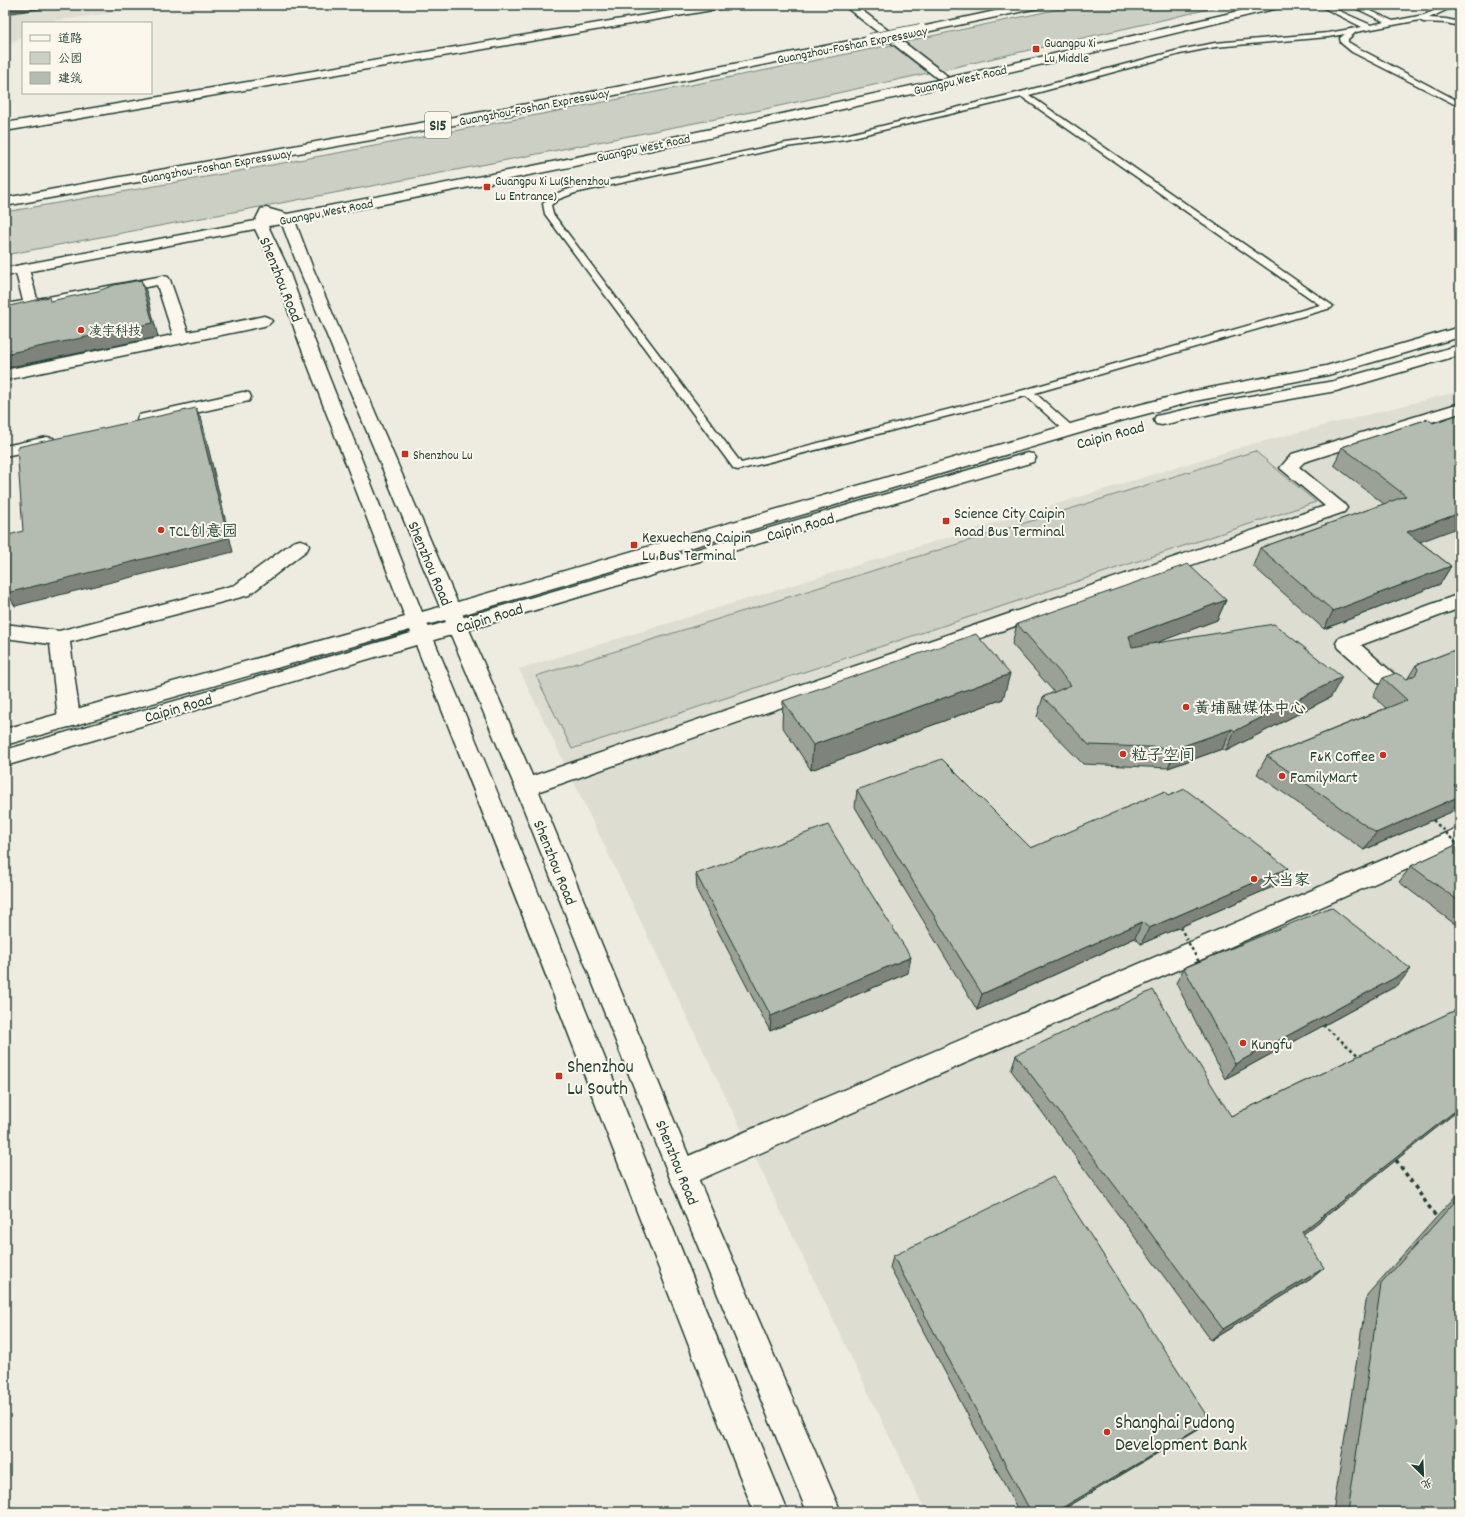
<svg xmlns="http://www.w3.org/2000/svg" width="1465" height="1517" viewBox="0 0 1465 1517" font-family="Dekko,'LXGW WenKai TC',sans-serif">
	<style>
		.built { fill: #ddddd2 }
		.green { fill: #cbcfc4; stroke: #75867c }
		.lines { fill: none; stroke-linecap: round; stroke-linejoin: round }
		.lane-casing { stroke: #1f3d34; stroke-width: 3 }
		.street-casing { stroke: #1f3d34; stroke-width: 3 }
		.secondary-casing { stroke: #1f3d34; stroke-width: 3 }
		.highway-casing { stroke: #1f3d34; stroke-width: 3 }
		.path-far1 { stroke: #1f3d34; stroke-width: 2.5; stroke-dasharray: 3 3; stroke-linecap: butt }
		.path { stroke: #1f3d34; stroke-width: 3.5; stroke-dasharray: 4 4; stroke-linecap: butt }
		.lane { fill: #fbf7ec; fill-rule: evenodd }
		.street { fill: #fbf7ec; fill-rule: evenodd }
		.secondary { fill: #fbf7ec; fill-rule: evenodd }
		.highway { fill: #fbf7ec; fill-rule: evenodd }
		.highway-bridge-casing { stroke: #1f3d34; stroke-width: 14; stroke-linecap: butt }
		.path-bridge { stroke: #1f3d34; stroke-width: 2.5; stroke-dasharray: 3 3; stroke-linecap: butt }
		.highway-bridge { stroke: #fbf7ec; stroke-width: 12 }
		.wall { fill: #9ba197; stroke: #1f3d34 }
		.shaded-wall { fill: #7e837b; stroke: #1f3d34 }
		.building { fill: #b4bbb0; stroke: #1f3d34 }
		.poi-dot { fill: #c8321e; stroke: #fbf7ec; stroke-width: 1.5 }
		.labels { text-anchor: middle; stroke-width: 4; stroke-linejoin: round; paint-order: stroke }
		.far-poi-label { font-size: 13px; fill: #1f3d34; stroke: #fbf7ec; text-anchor: start }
		.far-street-label { font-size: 13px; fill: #1f3d34; stroke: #fbf7ec }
		.shield { fill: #fbf7ec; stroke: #61756b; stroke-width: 1 }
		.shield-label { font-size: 15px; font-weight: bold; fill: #1f3d34 }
		.street-label { font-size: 16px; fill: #1f3d34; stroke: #fbf7ec }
		.poi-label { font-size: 16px; fill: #1f3d34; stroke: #fbf7ec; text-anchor: start }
		.near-poi-label { font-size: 19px; fill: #1f3d34; stroke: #fbf7ec; text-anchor: start }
	</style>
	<rect width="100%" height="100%" fill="#eeece1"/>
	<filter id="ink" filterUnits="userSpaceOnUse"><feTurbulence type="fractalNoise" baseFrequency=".025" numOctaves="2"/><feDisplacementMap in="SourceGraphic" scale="8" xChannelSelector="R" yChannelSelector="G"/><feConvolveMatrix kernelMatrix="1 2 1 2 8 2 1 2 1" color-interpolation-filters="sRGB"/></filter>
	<g filter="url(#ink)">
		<g class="built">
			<polygon points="5,5 165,5 40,23 23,23 23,35 5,48"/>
			<polygon points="1460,391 1460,1512 926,1512 519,669 1252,444"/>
		</g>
		<g class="green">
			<path d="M 1078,5 L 1226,5 C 1131,28 1036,48 942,70 L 903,42 Z"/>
			<path d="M 892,45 L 928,73 L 761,110 L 451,171 L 5,255 L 5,212 C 302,162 597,104 892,45 Z"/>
			<polygon points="1255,451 1316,502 572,749 536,676"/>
		</g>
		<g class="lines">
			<g class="lane-casing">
				<path id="lane" d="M 1318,5 L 1326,5 L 1371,25 L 1385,22 L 1349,5 L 1358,5 L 1393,21 L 1424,15 L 1448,5 L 1457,5 L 1429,18 L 1446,19 L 1460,22 L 1460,26 L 1446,23 L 1423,22 L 1420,20 L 1356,32 L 1348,39 L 1348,42 L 1358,48 L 1460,102 L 1460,107 L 1352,52 L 1341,43 L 1340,38 L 1345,34 L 1328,37 L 1215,47 L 1180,54 L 1029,95 L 1333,306 L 1331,308 L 1035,393 L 1074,428 L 1075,430 L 1074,432 L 1066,432 L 1026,396 L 738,470 L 734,469 L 545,214 L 543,204 C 550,195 562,191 573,188 L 786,143 L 845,135 L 1021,92 L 1179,50 L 1215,43 L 1328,33 L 1362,27 ZM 1022,97 L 1320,305 L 1024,390 L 741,463 L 553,214 L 551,205 L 559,199 L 575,193 L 786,147 L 845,139 Z"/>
			</g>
			<g class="street-casing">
				<g id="street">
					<polygon points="705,5 729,5 724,8 5,131 5,123"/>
					<polygon points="843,5 855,5 945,74 947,76 945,78 937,78"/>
					<polygon points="22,265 27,266 29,269 37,299 163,276 168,277 170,280 188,332 264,316 269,318 272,321 269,324 264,326 5,380 5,370 173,335 157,285 5,314 5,304 23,301 15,269 17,266"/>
					<polygon points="1460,327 1460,337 1328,375 1195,401 1127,419 451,618 444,616 441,611 444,606 1115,411 1194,391 1326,366"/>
					<polygon points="1460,345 1460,355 1336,391 1228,410 1162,425 1156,424 1154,420 1156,416 1228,400 1334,381"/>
					<polygon points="243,392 249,393 251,397 249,401 145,424 139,423 137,419 139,415"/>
					<polygon points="1460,403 1460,413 1304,462 1299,467 1344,504 1347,508 1344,512 534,793 526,796 518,793 515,787 518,781 1325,506 1280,468 1292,454"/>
					<polygon points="47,437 53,438 56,442 53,446 5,456 5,446"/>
					<polygon points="1027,453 1033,454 1036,458 1033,462 458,633 451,631 448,626 451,621"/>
					<polygon points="300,540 307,542 309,546 307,550 249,595 70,642 80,719 77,725 69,727 61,725 58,719 50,644 5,638 5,624 59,631 235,585 293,542"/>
					<polygon points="1457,595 1460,596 1460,612 1455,610 1361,645 1403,682 1406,687 1403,692 1396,695 1389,692 1339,648 1336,643 1339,638"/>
					<polygon points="1460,827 1460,846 692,1183 682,1187 672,1183 668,1173 672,1163"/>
				</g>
			</g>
			<g class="secondary-casing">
				<path id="secondary" d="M 1265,5 L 1283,5 L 1282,7 C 955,88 625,158 295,221 L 312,266 L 537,787 L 694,1169 L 841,1512 L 807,1512 L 668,1173 L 515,787 L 451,635 L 434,640 C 556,929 668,1222 788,1512 L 754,1512 C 640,1224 532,933 416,645 L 5,766 L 5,750 L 411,633 L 410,630 L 5,745 L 5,729 L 405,617 L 299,342 L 273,266 L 255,229 L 5,276 L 5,268 L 255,221 L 261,209 L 266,208 L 287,214 C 615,152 940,82 1265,5 ZM 282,224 L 298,266 L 440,607 L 422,612 L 315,342 L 287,266 L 268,226 ZM 445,620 L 446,622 L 429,627 L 427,625 Z"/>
			</g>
			<g class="highway-casing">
				<g id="highway">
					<polygon points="1023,5 1043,5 1038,8 921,33 916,30 921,27"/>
					<polygon points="870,37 874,38 876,40 874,42 571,104 5,206 5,198 571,96"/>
				</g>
			</g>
			<polyline class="path-far1" points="1323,1025 1360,1057"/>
			<polyline class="path" points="1396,1160 1437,1218"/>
			<use href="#lane" class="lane"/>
			<use href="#street" class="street"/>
			<use href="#secondary" class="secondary"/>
			<use href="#highway" class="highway"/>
			<g class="highway-bridge-casing">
				<polyline id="highway-bridge" points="870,40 921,30"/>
			</g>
			<g class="path-bridge">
				<polyline points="1433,820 1460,847"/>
				<polyline points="1180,927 1200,964"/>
			</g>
			<use href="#highway-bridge" class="highway-bridge"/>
		</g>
		<g class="wall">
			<polygon points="1428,419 1420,542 1451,566 1440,584 1324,629 1253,566 1260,548 1384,504 1334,465 1342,447"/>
			<polygon points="1226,600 1217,620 1155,643 1331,697 1226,751 1222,749 1168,768 1083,764 1037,717 1043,697 1054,692 1012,644 1017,624"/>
			<polygon points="1460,648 1460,799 1451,812 1364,850 1257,774 1267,756 1386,708 1373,696 1383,678 1407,679 1408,678 1416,665"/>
			<polygon points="1003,699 811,770 782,726 783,701"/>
			<polygon points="857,790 1031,848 1168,796 1277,885 1141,944 1135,938 977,1010 855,807"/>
			<polygon points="1460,843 1460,928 1399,882 1411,866"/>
			<polygon points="696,874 908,973 770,1031 697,891"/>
			<polygon points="1184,968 1398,985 1225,1079 1176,983"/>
			<polygon points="1460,1008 1460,1109 1303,1234 1311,1279 1211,1340 1011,1070 1016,1055 1231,1116"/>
			<polygon points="1460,1191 1460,1512 1333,1512 1367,1295"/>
			<polygon points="893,1256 1210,1421 1198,1429 1059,1512 1019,1512 890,1268"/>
		</g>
		<g class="shaded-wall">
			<polygon points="5,5 67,5 5,14"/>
			<polygon points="141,280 147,293 158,337 5,368 5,354"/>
			<polygon points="196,408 202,421 233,552 15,606 7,593"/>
			<polygon points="1460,513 1460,527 1398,550 1407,532"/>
			<polygon points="1451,566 1440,584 1324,629 1333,611"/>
			<polygon points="1226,600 1217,620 1122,656 1129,636"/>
			<polygon points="1010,674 1003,699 811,770 813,745"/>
			<polygon points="1342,677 1331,697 1226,751 1235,731"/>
			<polygon points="1232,729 1222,749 1168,768 1177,748"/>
			<polygon points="1460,782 1460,794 1454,785"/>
			<polygon points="1460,796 1460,799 1451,812 1364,850 1376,833"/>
			<polygon points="1288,868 1277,885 1141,944 1149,928"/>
			<polygon points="1142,922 1135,938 977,1010 982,994"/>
			<polygon points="911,957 908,973 770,1031 771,1016"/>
			<polygon points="1411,969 1398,985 1225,1079 1235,1064"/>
			<polygon points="1460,1107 1460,1109 1290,1245 1302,1232"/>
			<polygon points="1324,1268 1311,1279 1211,1340 1223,1329"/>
			<polygon points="1210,1421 1198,1429 1059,1512 1055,1512"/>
		</g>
		<g class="building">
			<polygon points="141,280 153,323 5,354 5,307 49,297 50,301 98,291 114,285"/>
			<polygon points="196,408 228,538 7,593 5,561 5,536 23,531 17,447"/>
			<polygon points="1460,414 1460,513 1407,532 1451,566 1333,611 1260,548 1406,496 1342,447 1428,419 1433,423"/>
			<polygon points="1188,564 1226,600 1129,636 1132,647 1274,624 1342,677 1235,731 1232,729 1177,748 1089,745 1043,697 1071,685 1017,624"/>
			<polygon points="976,634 1010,674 813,745 783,701"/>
			<polygon points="1460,648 1460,782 1454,785 1460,791 1460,796 1376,833 1267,756 1407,700 1383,678 1396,673 1407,679 1415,675 1418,670 1416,665"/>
			<polygon points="942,759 1031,848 1165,791 1168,796 1185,789 1288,868 1149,928 1142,922 982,994 857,790"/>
			<polygon points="828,825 911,957 771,1016 696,874"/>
			<polygon points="1460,843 1460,902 1411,866"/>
			<polygon points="1331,907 1411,969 1235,1064 1184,968"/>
			<polygon points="1153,990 1231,1116 1460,1008 1460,1107 1302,1232 1324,1268 1223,1329 1016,1055"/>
			<polygon points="1053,1177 1210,1421 1055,1512 1031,1512 893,1256"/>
			<polygon points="1460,1196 1460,1512 1348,1512 1381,1284"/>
		</g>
	</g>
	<g class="poi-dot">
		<rect x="1032" y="45" width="8" height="8" rx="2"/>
		<rect x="483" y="183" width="8" height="8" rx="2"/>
		<circle cx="81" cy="330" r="4"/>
		<rect x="401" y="450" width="8" height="8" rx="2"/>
		<rect x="942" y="517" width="8" height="8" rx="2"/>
		<circle cx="161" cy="530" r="4"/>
		<rect x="630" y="541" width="8" height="8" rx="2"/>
		<circle cx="1186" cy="707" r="4"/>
		<circle cx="1123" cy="754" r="4"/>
		<circle cx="1383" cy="755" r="4"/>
		<circle cx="1282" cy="776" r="4"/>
		<circle cx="1254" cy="879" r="4"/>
		<circle cx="1243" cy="1043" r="4"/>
		<rect x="555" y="1072" width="8" height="8" rx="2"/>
		<circle cx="1107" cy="1432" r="4"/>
	</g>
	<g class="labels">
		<g class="far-poi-label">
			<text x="1044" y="47">Guangpu Xi<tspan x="1044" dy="15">Lu Middle</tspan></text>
			<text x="495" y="185">Guangpu Xi Lu(Shenzhou<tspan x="495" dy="15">Lu Entrance)</tspan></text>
			<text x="89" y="335">凌宇科技</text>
			<text x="413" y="459">Shenzhou Lu</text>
		</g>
		<g class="far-street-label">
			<text transform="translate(852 44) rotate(-11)" y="5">Guangzhou-Foshan Expressway</text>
			<text transform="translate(960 79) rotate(-13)" y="5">Guangpu West Road</text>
			<text transform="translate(534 106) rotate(-11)" y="5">Guangzhou-Foshan Expressway</text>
			<text transform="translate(643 147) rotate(-12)" y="5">Guangpu West Road</text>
			<text transform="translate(216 165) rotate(-10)" y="5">Guangzhou-Foshan Expressway</text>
			<text transform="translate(326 211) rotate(-11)" y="5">Guangpu West Road</text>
		</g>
		<rect class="shield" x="425" y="112" width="26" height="26" rx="3"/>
		<g class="shield-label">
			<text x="438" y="130">S15</text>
		</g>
		<g class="street-label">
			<text transform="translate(282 279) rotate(68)" y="6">Shenzhou Road</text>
			<text transform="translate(1110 434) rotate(-15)" y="6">Caipin Road</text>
			<text transform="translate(800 526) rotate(-16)" y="6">Caipin Road</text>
			<text transform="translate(431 563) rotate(67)" y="6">Shenzhou Road</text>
			<text transform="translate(489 617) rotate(-17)" y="6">Caipin Road</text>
			<text transform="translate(178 707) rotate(-16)" y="6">Caipin Road</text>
			<text transform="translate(556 862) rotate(68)" y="6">Shenzhou Road</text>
			<text transform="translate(678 1162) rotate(68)" y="6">Shenzhou Road</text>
		</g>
		<g class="poi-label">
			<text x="954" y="518">Science City Caipin<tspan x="954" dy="18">Road Bus Terminal</tspan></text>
			<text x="169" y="536">TCL创意园</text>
			<text x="642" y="542">Kexuecheng Caipin<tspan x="642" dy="18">Lu Bus Terminal</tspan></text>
			<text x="1194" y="713">黄埔融媒体中心</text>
			<text x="1131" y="760">粒子空间</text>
			<text x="1375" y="761" text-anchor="end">F&amp;K Coffee</text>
			<text x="1290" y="782">FamilyMart</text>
			<text x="1262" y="885">大当家</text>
			<text x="1251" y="1049">Kungfu</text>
		</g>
		<g class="near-poi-label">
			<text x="567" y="1072">Shenzhou<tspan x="567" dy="22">Lu South</tspan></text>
			<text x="1115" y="1428">Shanghai Pudong<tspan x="1115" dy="22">Development Bank</tspan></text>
		</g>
	</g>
	<rect width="1465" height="1517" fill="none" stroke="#fbf7ec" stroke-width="20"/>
	<rect x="10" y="10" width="1445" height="1497" fill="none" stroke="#1f3d34" stroke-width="1.5" filter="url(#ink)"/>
	<rect x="22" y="22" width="130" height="72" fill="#fbf7ec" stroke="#a3ada2"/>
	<rect x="30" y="35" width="20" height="6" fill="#fbf7ec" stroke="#a3ada2"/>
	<text x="58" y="42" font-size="12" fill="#1f3d34">道路</text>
	<rect x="30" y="52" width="20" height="12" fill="#cbcfc4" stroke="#a3ada2"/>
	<text x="58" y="62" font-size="12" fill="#1f3d34">公园</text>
	<rect x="30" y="72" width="20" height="12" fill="#b4bbb0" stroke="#a3ada2"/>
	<text x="58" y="82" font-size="12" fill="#1f3d34">建筑</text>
	<g transform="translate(1423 1475) rotate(156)" stroke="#fbf7ec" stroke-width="3" paint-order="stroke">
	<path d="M0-3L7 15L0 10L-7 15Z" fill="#1f3d34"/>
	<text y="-6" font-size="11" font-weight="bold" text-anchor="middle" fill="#1f3d34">北</text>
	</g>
</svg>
